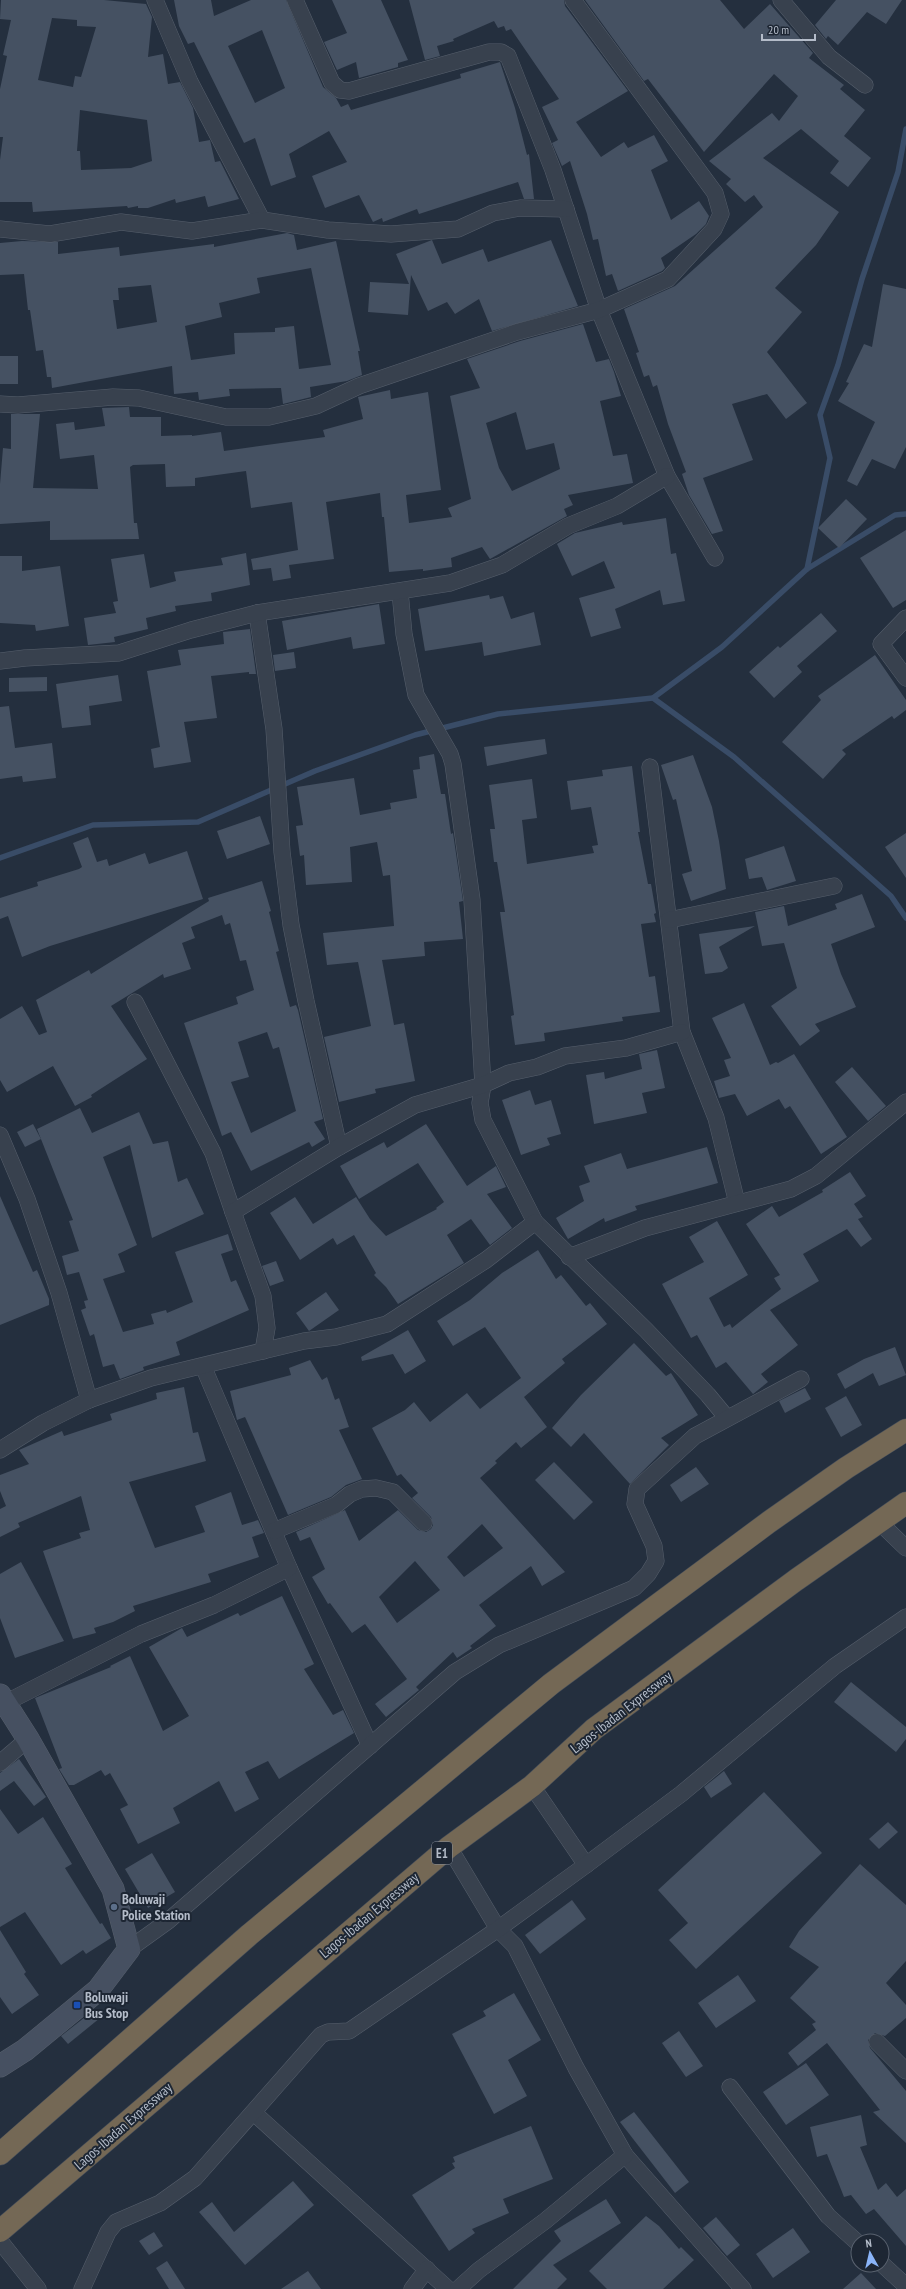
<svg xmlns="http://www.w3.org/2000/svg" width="906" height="2289" viewBox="0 0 906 2289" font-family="'PT Sans Narrow',sans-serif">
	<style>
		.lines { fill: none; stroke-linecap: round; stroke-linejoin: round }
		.stream { stroke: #394c67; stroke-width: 5.5 }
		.building { fill: #455162; fill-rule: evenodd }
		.street-casing { stroke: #565f6c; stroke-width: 17 }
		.secondary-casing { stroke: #565f6c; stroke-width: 23 }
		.highway-casing { stroke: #434c59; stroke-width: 23 }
		.street { stroke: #38414e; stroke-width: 16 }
		.secondary { stroke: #465061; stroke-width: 22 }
		.highway { stroke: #746855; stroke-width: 22 }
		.service-dot { fill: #5c6f8a; stroke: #1d2633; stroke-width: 1.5 }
		.transit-dot { fill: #1a4fb4; stroke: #1d2633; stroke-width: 1.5 }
		.labels { text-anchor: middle; stroke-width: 4; stroke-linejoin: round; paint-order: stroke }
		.shield { fill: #1d2633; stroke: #878f9c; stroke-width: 1 }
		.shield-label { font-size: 13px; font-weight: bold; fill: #b4bcc9 }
		.street-label { font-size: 14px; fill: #b4bcc9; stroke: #1d2633 }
		.poi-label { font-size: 14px; font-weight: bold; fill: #b4bcc9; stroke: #1d2633; text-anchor: start }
	</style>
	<rect width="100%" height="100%" fill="#242f3e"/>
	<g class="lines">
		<g class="stream">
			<polyline points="807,569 830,458 820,415 838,365 862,279 898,172 906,129"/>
			<polyline points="653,698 734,757 891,896 906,918"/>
			<polyline points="0,858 93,825 198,822 315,771 415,735 498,714 653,698 722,647 807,569 895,515 906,514"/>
		</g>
	</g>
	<g class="building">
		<path d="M 1,0 L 104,0 L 146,4 L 152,17 L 148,57 L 163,54 L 168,84 L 180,82 L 193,108 L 199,142 L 210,140 L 215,162 L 220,161 L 239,199 L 208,207 L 205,196 L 176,203 L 175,199 L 148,208 L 138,208 L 138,206 L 128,208 L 127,206 L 33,212 L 32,202 L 0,202 L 0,160 L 3,137 L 0,137 L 0,89 L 7,56 L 3,55 L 11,20 L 0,19 ZM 52,18 L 77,20 L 77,26 L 96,27 L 81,77 L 75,76 L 73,87 L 38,80 ZM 80,110 L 147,120 L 152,161 L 131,168 L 81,170 L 80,151 L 77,151 Z"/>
		<path d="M 174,0 L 211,0 L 214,16 L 251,0 L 286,0 L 323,87 L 336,98 L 341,107 L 348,104 L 351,110 L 461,78 L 460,74 L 500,62 L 515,108 L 527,155 L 529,154 L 534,199 L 524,199 L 518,182 L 419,214 L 417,209 L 383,222 L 382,218 L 373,222 L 359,195 L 325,208 L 312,176 L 347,162 L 329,131 L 289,154 L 296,177 L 271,186 L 255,138 L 244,143 L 194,42 L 188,44 L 179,26 ZM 262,30 L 285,88 L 255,103 L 228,46 Z"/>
		<polygon points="332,0 381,0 408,60 398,63 398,67 359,78 356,62 337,70 324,42 347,33"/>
		<polygon points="409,0 564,0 565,6 628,91 576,122 601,157 624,142 628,148 654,135 668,161 651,170 671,220 699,201 709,216 706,224 696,234 661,258 665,268 662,271 618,291 612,274 606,276 598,239 593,240 587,214 570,161 562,166 552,143 558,140 542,107 559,99 511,29 506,31 504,26 498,28 494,21 453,39 454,41 437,46 440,56 425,60"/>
		<polygon points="585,0 720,0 744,29 770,4 813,53 809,58 844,85 840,89 865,110 844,136 871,158 848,187 830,173 839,161 801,129 763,158 839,212 816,245 775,288 802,312 767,352 807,403 786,419 767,394 732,404 753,460 703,478 723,531 712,534 689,495 682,474 686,472 668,424 657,385 653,387 649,375 644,377 636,353 639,352 624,309 675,286 763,207 754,195 745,202 726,184 731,179 709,161 772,113 779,121 798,96 774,74 704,152 648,79 644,81"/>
		<polygon points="836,0 902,0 886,24 867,12 838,45 828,36 826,39 815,25"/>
		<path d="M 287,233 L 294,235 L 297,250 L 336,241 L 360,351 L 358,351 L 362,375 L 347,381 L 310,387 L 311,397 L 283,404 L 281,388 L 229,389 L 230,396 L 199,400 L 198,392 L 174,394 L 172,366 L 52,388 L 51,377 L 47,377 L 43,350 L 36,351 L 30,310 L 28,310 L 24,274 L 0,275 L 0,243 L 22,241 L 58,242 L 58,254 L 119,247 L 120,256 L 214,244 L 214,247 ZM 311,268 L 331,365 L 299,369 L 294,326 L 275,328 L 275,332 L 234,333 L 235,354 L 191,360 L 185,326 L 222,317 L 219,303 L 260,293 L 257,278 ZM 151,285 L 157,322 L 117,329 L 113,300 L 119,300 L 118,288 Z"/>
		<polygon points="432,240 442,264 483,249 488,262 551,240 578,306 492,331 479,299 455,314 447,302 428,311 411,275 408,315 368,312 370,282 409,284 396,254"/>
		<polygon points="883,284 906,289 906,447 895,469 872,459 857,486 847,481 875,422 838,401 849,383 846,382 864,344 872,347"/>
		<path d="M 583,324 L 596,362 L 609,359 L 614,372 L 621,396 L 600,401 L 613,456 L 627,454 L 633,483 L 568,495 L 573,505 L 564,509 L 567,516 L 490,559 L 482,547 L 451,558 L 452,567 L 423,571 L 423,569 L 389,572 L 384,517 L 382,517 L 380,493 L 326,502 L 334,559 L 289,565 L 291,578 L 273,581 L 271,568 L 253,570 L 251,559 L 298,550 L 292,502 L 251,508 L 246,471 L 195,478 L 195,486 L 166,487 L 165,464 L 133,465 L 130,467 L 134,523 L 137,523 L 139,539 L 50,540 L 50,521 L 0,524 L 0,484 L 3,448 L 11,449 L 11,414 L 40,414 L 33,488 L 98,489 L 94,455 L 60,459 L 56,424 L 74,422 L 75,430 L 105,426 L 102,408 L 129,407 L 130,417 L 161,417 L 161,436 L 192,435 L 192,436 L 221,432 L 224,451 L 325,437 L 323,430 L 363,419 L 358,397 L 390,390 L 391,399 L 428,392 L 441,490 L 406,495 L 409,523 L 452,517 L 448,508 L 471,499 L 450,396 L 480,388 L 467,359 L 520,341 ZM 516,412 L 526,450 L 554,443 L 560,469 L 512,491 L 499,468 L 486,423 Z"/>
		<rect x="0" y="356" width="18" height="28"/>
		<polygon points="846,499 867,519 839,548 818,528"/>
		<polygon points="666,518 671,554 676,553 685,601 663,605 660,590 615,609 621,628 591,637 579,598 615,588 604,561 572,576 557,544 575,533 622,522 623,525"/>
		<polygon points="906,530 906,600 893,608 860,558"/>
		<polygon points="246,553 250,585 211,593 212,601 175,606 176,611 146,618 148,629 114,637 115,642 88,645 84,618 116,613 113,602 118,601 111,559 144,554 150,588 176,581 174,572 223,565 221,558"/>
		<polygon points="0,556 22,556 22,571 60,566 69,626 36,631 35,625 0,623"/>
		<polygon points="489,595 490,599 503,596 511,619 534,612 541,645 484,656 482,642 425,651 418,609"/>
		<polygon points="379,604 385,644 353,649 351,637 287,650 282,621"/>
		<polygon points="821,613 837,631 797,666 802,672 774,698 749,672 778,646 780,648"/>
		<polygon points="250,629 256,674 249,674 249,672 211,676 217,718 184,722 191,762 154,768 151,749 160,747 147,671 181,665 178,650 224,644 223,632"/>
		<polygon points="294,652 296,668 275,671 273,655"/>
		<polygon points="875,655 906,700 906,710 894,719 892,716 842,750 846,754 823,779 782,742 821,700 818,696"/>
		<polygon points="118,675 122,701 89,706 91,725 62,728 56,684"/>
		<polygon points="47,677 47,691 9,692 9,678"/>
		<polygon points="9,706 15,748 52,743 56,778 23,782 22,776 0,779 0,707"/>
		<polygon points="545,739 547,754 487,766 484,747"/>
		<polygon points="434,754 441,794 445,794 451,834 453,833 463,901 459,902 463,939 424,942 425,956 382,960 394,1025 404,1023 415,1081 375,1089 376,1093 339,1102 324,1037 371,1026 358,962 327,965 323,933 394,926 390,875 383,876 377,842 350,847 352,882 306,885 304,855 300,856 296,826 303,825 297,787 354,778 360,815 391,809 390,803 417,798 413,770 420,769 419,757"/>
		<polygon points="693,755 712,807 719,841 726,889 691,901 682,874 692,871 676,799 673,800 661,765"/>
		<polygon points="632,766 640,832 638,832 648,884 651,884 656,913 654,914 656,922 641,924 649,977 655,976 660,1012 622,1017 623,1021 544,1033 545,1041 515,1045 511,1016 514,1015 500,912 505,912 497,862 494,862 490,829 495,829 489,785 532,779 537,818 522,820 527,864 594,853 592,846 598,845 591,807 571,810 567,781 603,776 602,770"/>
		<polygon points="260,816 270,844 227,859 217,831"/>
		<polygon points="906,833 906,878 885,847"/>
		<polygon points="88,837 97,862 107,859 109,866 145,853 149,864 187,851 203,899 50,946 22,957 8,916 0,919 0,898 38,886 37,882 79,869 82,867 73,843"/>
		<polygon points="784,846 796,881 767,890 762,877 749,879 745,859"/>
		<path d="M 262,881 L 271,911 L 269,912 L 279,951 L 276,952 L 290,1007 L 296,1005 L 298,1010 L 323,1119 L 314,1122 L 325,1139 L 312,1147 L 309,1142 L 251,1171 L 231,1132 L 222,1136 L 184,1023 L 238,1004 L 236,997 L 254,990 L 246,960 L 240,961 L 230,923 L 225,925 L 222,915 L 191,927 L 195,938 L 182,943 L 191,969 L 164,978 L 163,974 L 111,1006 L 147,1059 L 91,1095 L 92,1097 L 75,1106 L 53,1066 L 7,1092 L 0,1080 L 0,1019 L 22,1006 L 39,1035 L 47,1032 L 36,1000 L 89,970 L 91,974 L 209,901 L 208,898 ZM 267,1032 L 273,1049 L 279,1047 L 296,1111 L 251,1133 L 231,1082 L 249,1077 L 238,1042 Z"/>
		<polygon points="862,894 875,927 831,944 841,974 856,1007 815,1024 820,1031 800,1046 771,1006 797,988 784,943 762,946 755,912 784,906 788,926 837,909 835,904"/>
		<polygon points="755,926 719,947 728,968 722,972 705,974 699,934"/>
		<polygon points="744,1003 770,1065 776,1062 778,1063 794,1054 847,1137 821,1154 790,1106 785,1109 779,1099 747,1116 735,1094 719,1098 714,1081 730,1076 724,1060 731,1058 712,1018"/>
		<polygon points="657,1050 665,1088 642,1093 647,1113 594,1124 586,1075 604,1072 605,1079 642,1069 639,1054"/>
		<polygon points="852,1067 886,1106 868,1121 835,1082"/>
		<polygon points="530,1090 535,1105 551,1100 561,1134 547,1138 550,1145 521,1155 502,1100"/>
		<polygon points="80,1108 92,1133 139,1112 153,1144 168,1141 178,1182 187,1178 204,1214 152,1238 130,1145 103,1157 137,1245 118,1254 125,1272 103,1279 123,1332 154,1324 151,1314 166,1310 167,1313 193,1302 175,1252 228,1234 233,1250 221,1254 231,1282 236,1280 249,1310 176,1342 180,1355 143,1367 144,1370 120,1379 114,1364 103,1367 94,1334 90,1336 81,1310 86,1308 84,1301 88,1300 79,1272 67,1275 62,1256 79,1251 69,1221 73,1220 37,1129"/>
		<polygon points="33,1124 41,1139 25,1147 17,1132"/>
		<polygon points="426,1124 467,1186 496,1166 506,1187 487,1194 512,1228 490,1245 471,1219 447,1235 464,1263 398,1304 386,1287 374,1275 376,1273 354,1235 337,1245 333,1238 300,1260 270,1213 295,1197 313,1224 356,1197 370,1219 386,1236 437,1209 436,1208 444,1202 418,1163 359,1199 340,1166 384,1142 387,1148"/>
		<polygon points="707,1147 718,1183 635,1206 637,1210 605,1222 604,1218 568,1239 556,1218 584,1201 579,1186 590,1182 584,1166 621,1153 627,1169"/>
		<polygon points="850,1172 866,1196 854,1204 863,1217 858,1219 872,1239 861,1247 847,1229 803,1254 819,1281 770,1310 798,1345 761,1374 768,1382 753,1394 726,1362 716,1368 697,1335 691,1338 662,1284 704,1262 689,1237 717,1221 748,1275 709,1298 724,1327 730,1324 732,1328 781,1289 774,1278 780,1275 746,1224 772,1206 779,1217 823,1192 822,1190"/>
		<polygon points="0,1196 33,1272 37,1270 49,1299 49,1305 0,1325"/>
		<path d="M 538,1250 L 556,1279 L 561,1275 L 586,1306 L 590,1303 L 607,1324 L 562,1359 L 565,1363 L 524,1397 L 547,1427 L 521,1448 L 516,1442 L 495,1461 L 497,1463 L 480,1478 L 565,1572 L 542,1586 L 531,1566 L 479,1605 L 496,1626 L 470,1646 L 472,1648 L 457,1658 L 453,1652 L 416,1687 L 419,1690 L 386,1717 L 375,1704 L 407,1679 L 365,1624 L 352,1633 L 330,1603 L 328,1604 L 312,1577 L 325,1569 L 310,1537 L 300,1541 L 296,1532 L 345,1510 L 359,1541 L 398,1510 L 418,1530 L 426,1532 L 431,1529 L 433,1525 L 431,1517 L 412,1498 L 418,1493 L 401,1474 L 397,1476 L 372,1428 L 405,1410 L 414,1402 L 430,1422 L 467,1393 L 480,1409 L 521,1378 L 485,1327 L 453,1346 L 437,1321 L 470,1300 L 502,1273 ZM 482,1524 L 503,1548 L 464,1577 L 447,1557 ZM 415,1561 L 440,1590 L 397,1623 L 379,1597 Z"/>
		<polygon points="276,1261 284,1281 270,1286 262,1266"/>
		<polygon points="326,1292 339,1310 309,1331 296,1313"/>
		<polygon points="408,1330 426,1361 405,1374 393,1354 362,1361 361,1357"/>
		<polygon points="634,1343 666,1376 671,1373 698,1415 661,1438 669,1445 630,1484 584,1433 571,1447 552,1428 581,1395"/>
		<polygon points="895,1347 906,1375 879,1386 873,1373 845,1389 837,1374 864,1359"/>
		<polygon points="310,1360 322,1380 327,1377 335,1400 339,1398 349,1427 339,1430 362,1479 346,1485 331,1497 288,1515 246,1419 245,1417 237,1420 230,1391 291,1375 289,1368"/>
		<polygon points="184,1387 193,1433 198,1432 206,1461 129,1482 155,1548 205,1532 195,1506 231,1492 242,1525 258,1520 264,1533 252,1537 259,1557 208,1574 211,1582 133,1606 135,1611 113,1622 94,1628 96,1633 73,1639 43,1551 81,1538 79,1533 90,1530 81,1496 18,1523 20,1527 0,1537 0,1509 6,1506 0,1491 0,1475 29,1464 19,1450 62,1431 64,1436 112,1420 110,1414 157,1399 156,1393"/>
		<polygon points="805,1388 811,1399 785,1413 779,1401"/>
		<polygon points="846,1396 862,1425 841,1437 825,1408"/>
		<polygon points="554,1462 593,1502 574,1520 535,1480"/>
		<polygon points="696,1467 709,1484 681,1502 670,1485"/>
		<polygon points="21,1562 64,1641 15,1658 0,1618 0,1574"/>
		<polygon points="282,1596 314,1664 304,1669 333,1715 343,1710 354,1733 279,1779 268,1761 245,1772 259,1799 235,1812 219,1781 173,1808 180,1823 138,1844 120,1809 128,1805 110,1773 105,1776 101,1770 74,1785 69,1785 59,1769 62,1768 35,1698 111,1667 110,1666 130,1656 163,1731 189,1716 149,1647 182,1628 187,1637 238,1613 240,1616"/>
		<polygon points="851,1682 906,1727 906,1739 896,1752 834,1702"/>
		<polygon points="19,1759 46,1797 34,1806 14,1781 0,1791 0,1773"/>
		<polygon points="724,1771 732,1784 711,1798 704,1787"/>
		<polygon points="764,1792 822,1853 696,1969 669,1940 688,1923 658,1890"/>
		<polygon points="0,1809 18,1834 43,1817 72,1864 65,1868 100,1924 102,1923 111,1938 86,1954 83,1950 61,1965 25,1912 0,1927"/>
		<polygon points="888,1822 898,1832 879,1849 869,1839"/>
		<polygon points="152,1853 175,1892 148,1908 125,1869"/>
		<polygon points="860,1864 906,1905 906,1961 886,1983 906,2005 906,2018 885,2036 875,2033 868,2040 870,2048 906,2091 906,2143 873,2112 880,2110 827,2043 798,2066 788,2053 816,2030 812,2024 816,2022 790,1998 819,1967 789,1947 799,1931"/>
		<polygon points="572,1900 586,1919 540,1954 525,1935"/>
		<polygon points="0,1930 26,1972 24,1974 39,1995 12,2014 0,1997"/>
		<polygon points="738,1975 756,2001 716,2028 698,2003"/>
		<polygon points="514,1993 541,2040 508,2060 527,2096 494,2114 452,2034 486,2016 483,2011"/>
		<polygon points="94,2010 100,2018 68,2044 61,2036"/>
		<polygon points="679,2031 703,2066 686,2077 662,2043"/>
		<polygon points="806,2063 829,2095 786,2125 763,2092"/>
		<polygon points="634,2112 689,2182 675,2193 620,2122"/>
		<polygon points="861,2115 867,2145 860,2147 878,2190 886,2183 897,2197 906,2189 906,2246 874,2209 866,2214 851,2195 844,2197 827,2154 817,2157 810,2127"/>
		<polygon points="531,2126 553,2179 503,2199 509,2213 472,2229 475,2233 449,2251 412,2195 455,2168 452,2163 455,2162 453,2157"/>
		<polygon points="293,2181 314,2205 245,2265 199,2212 212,2202 234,2232"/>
		<polygon points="606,2199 621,2223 553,2265 567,2279 557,2289 513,2289 561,2241 554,2231"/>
		<polygon points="646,2216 659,2226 679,2249 681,2247 694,2260 663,2289 607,2289 589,2271"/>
		<polygon points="716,2217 740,2245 727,2256 703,2228"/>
		<polygon points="793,2228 810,2252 773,2278 756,2254"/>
		<polygon points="154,2232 163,2246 149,2255 139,2241"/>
		<polygon points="167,2261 185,2289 169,2289 156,2268"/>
		<polygon points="308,2271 321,2289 281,2289"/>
		<polygon points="861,2273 876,2289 843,2289"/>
	</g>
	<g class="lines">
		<g class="street-casing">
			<g id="street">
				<polyline points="155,0 190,82 262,220"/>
				<polyline points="295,0 332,83 340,90 349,91 489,52 501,52 508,56 553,170 599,310 667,476 715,558"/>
				<polyline points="781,0 829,57 865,85"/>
				<polyline points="0,229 50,234 121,222 192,231 262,220 328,230 391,234 458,229 493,213 520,208 566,209"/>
				<polyline points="0,404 18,405 113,397 139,398 226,417 269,417 316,406 359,386 517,332 599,310 668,279 714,229 721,214 715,193 573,0"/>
				<polyline points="400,592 404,634 416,695 450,754 453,764 472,900 483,1085 480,1103 483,1120 535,1222 646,1330 708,1395 727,1418"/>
				<polyline points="257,613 274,729 282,852 291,925 306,1001 339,1147"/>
				<polyline points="906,618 881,644 906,678"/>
				<polyline points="0,661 25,658 119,653 191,630 257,613 450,583 502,565 568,526 617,506 667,476"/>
				<polyline points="650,767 682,1032 716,1118 737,1203"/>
				<polyline points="669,920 834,886"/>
				<polyline points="135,1002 213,1153 233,1212"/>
				<polyline points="0,1135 27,1199 59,1293 89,1400"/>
				<polyline points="569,1257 645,1228 791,1189 816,1176 906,1102"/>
				<polyline points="263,1351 267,1328 263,1296 233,1212 339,1147 415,1105 483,1085 509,1073 537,1067 565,1056 626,1048 682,1032"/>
				<polyline points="203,1366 289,1568 370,1746"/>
				<polyline points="0,1450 43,1423 89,1400 151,1378 304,1341 336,1337 387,1324 486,1260 535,1222"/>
				<polyline points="878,1521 906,1548"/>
				<polyline points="274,1531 336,1505 350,1494 362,1489 376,1488 393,1492 424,1523"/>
				<polyline points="5,1703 141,1634 214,1605 289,1568"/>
				<polyline points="0,1763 28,1739"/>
				<polyline points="532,1786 586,1865"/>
				<polyline points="449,1847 498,1929 515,1946 576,2068 625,2155 743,2289"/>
				<polyline points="129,1949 168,1921 455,1672 499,1645 634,1588 648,1574 656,1561 654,1546 635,1504 637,1489 695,1436 801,1379"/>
				<polyline points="877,2042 906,2071"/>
				<polyline points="730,2087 828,2216 858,2243"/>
				<polyline points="254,2113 448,2289"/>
				<polyline points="0,2241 38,2289"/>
				<polyline points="882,2264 906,2286"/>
				<polyline points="82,2289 108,2232 116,2222 160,2203 195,2178 321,2035 328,2032 349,2031 498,1929 586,1865 681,1794 835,1666 906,1617"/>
				<polyline points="412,2289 427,2269"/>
				<polyline points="458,2289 479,2270 545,2221 625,2155"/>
			</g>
		</g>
		<g class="secondary-casing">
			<polyline id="secondary" points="0,1695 28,1739 113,1889 129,1949 98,1990 25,2050 0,2066"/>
		</g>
		<g class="highway-casing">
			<g id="highway">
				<polyline points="0,2154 249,1935 551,1684 769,1522 846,1468 906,1430"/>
				<polyline points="0,2231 449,1847 532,1786 594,1729 796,1580 906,1503"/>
			</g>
		</g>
		<use href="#street" class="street"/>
		<use href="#secondary" class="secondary"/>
		<use href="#highway" class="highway"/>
	</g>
	<circle class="service-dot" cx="114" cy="1907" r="4"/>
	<rect class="transit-dot" x="73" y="2001" width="8" height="8" rx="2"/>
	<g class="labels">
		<rect class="shield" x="432" y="1842" width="20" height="22" rx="3"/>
		<g class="shield-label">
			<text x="442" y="1858">E1</text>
		</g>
		<g class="street-label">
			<text transform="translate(621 1712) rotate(-38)" y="5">Lagos-Ibadan Expressway</text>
			<text transform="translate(369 1915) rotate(-40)" y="5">Lagos-Ibadan Expressway</text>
			<text transform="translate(123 2126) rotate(-41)" y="5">Lagos-Ibadan Expressway</text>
		</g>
		<g class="poi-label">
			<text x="122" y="1904">Boluwaji<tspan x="122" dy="16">Police Station</tspan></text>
			<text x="85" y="2002">Boluwaji<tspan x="85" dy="16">Bus Stop</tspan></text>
		</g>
	</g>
	<g transform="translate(870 2253) rotate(352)"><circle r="19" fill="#1d2633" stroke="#59626f"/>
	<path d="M0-3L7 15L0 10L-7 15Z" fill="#8ab4f8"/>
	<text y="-6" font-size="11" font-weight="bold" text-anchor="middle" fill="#b4bcc9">N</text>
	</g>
	<path d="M762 34v6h53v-6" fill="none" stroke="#b4bcc9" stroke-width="2"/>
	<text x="768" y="34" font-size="12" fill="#b4bcc9" stroke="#1d2633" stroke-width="3" paint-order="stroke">20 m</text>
</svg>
